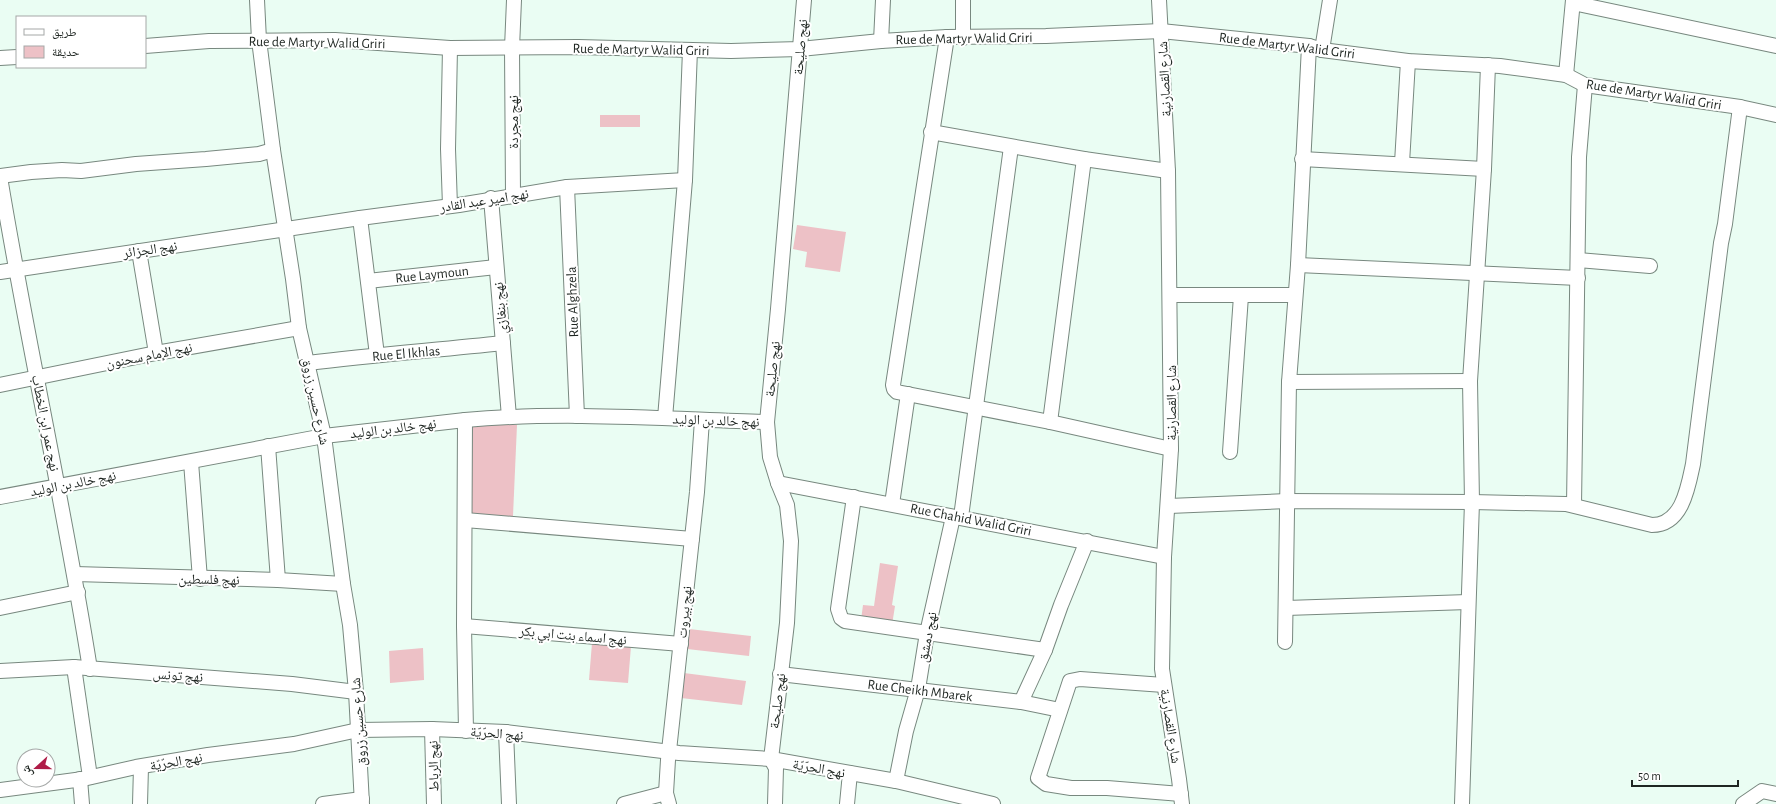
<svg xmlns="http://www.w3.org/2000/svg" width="1776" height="804" viewBox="0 0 1776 804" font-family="'Alegreya Sans','Noto Naskh Arabic',sans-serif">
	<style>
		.green { fill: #edc1c6 }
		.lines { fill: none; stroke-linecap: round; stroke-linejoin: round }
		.minor-casing { stroke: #78887f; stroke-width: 16 }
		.minor { stroke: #fff; stroke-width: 14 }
		.labels { text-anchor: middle; stroke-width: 4; stroke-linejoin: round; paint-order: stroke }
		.street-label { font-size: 14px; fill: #1f2622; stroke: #fff }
	</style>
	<rect width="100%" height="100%" fill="#eafdf3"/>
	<g class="green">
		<rect x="600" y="115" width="40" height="12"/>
		<polygon points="797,225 846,232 840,272 805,267 807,252 793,249"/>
		<polygon points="471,424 517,425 513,516 470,515"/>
		<polygon points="880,563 898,566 892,605 895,606 892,625 861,620 863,605 874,606"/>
		<polygon points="689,629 751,636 749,656 687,649"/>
		<polygon points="592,643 631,646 628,683 589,680"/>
		<polygon points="423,648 424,680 390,683 389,651"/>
		<polygon points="684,673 746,681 742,705 681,698"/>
	</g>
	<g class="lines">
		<g class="minor-casing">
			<g id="minor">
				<polyline points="257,0 259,40 273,150 293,279 299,328 324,436 343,584 350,625 356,692 362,804"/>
				<polyline points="1159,0 1168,171 1171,449 1164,557 1162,669 1179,779 1182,804"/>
				<polyline points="1573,3 1776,46"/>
				<polyline points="947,37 893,385 894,389 897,392 1050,422 1171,449"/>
				<polyline points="963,38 963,0"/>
				<polyline points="881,41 883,0"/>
				<polyline points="145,46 209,41 335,40 450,48 578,47 731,51 800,49 881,41 947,37 1046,36 1161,31 1309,46 1322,50 1408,61 1500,66 1566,75 1585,85 1740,107 1776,115"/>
				<polyline points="1322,50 1330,0"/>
				<polyline points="0,58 17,57"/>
				<polyline points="1566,75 1573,0"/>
				<polyline points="931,132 1084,159 1168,171"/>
				<polyline points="1302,159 1484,169"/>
				<polyline points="1402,163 1408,61"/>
				<polyline points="0,176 31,172 62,170 81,171 136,164 206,159 259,154 273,150"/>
				<path d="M 0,177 C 27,341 64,504 90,669"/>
				<polyline points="567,187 577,416"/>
				<polyline points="513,195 512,48 514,0"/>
				<polyline points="491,198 509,417"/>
				<polyline points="450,206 448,149 450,48"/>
				<polyline points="360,218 377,355"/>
				<polyline points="139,251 156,353"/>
				<polyline points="1578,260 1650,266"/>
				<polyline points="1298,265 1578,278"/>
				<polyline points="0,272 360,218 459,205 567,187 685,180"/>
				<polyline points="368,281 496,267"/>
				<polyline points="1170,295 1295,295"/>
				<path d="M 308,363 C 373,355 438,350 503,343"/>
				<polyline points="1289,382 1470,381"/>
				<polyline points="0,385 156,353 299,328"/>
				<polyline points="665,418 685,180 690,50"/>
				<polyline points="465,420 464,626 466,731"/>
				<polyline points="1050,422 1084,159"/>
				<polyline points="268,446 278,580"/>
				<polyline points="1230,452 1241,296"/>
				<polyline points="191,462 200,579"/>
				<polyline points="778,483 1164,557"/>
				<path d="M 0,497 L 324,436 L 465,420 C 565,411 667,419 767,422"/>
				<polyline points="854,497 838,609 841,618 845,621 1045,650"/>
				<polyline points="892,504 908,394"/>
				<polyline points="1574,505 1579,157 1585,85"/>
				<path d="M 1169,506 L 1287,501 L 1472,502 L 1566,504 L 1652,525 C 1682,525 1688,488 1693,464 L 1721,243 L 1725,224 L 1740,107"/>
				<polyline points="961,517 1011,147"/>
				<polyline points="465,520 692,539"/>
				<polyline points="75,574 278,580 343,584"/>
				<polyline points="0,608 78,592"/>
				<polyline points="1286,608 1468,602"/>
				<polyline points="464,626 681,644"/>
				<polyline points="1285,642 1289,382 1298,265 1309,46"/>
				<polyline points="74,667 90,777"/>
				<polyline points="0,671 74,667 292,684 356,692"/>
				<polyline points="780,674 1021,702 1060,710"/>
				<polyline points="1164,685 1080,679 1070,681 1038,778 1046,784 1071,788 1107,788 1181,794"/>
				<polyline points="1021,702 1045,650 1061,605 1087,541"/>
				<polyline points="432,729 434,804"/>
				<polyline points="506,732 509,804"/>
				<polyline points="80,779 82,804"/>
				<polyline points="896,781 906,731 918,689 927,633 953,517"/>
				<polyline points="0,790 83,779 136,767 208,755 294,744 358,730 432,729 506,732 679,753 771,759 896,781 993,804"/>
				<polyline points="140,804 141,767"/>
				<polyline points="323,804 362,799"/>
				<polyline points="624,804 666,793"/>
				<polyline points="669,804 666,793 668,760 697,492 702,420"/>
				<polyline points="775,804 776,768 771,759 787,623 791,541 787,505 778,483 770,457 767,422 778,309 804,0"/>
				<polyline points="847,804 850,773"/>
				<polyline points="1462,804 1472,502 1470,381 1484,169 1488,65"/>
				<polyline points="1743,804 1762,791 1776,794"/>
			</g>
		</g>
		<use href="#minor" class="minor"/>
	</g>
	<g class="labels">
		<g class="street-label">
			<text transform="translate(964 38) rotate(-1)" y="5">Rue de Martyr Walid Griri</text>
			<text transform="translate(317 42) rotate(1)" y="5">Rue de Martyr Walid Griri</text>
			<text transform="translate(1287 45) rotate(7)" y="5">Rue de Martyr Walid Griri</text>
			<text transform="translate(800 47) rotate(-85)" y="5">نهج صليحة</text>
			<text transform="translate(641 49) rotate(1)" y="5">Rue de Martyr Walid Griri</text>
			<text transform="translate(1164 79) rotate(-93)" y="5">شارع القصارنية</text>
			<text transform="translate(1654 94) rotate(9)" y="5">Rue de Martyr Walid Griri</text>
			<text transform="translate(513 122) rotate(-90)" y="5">نهج مجردة</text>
			<text transform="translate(484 200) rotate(-9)" y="5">نهج امير عبد القادر</text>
			<text transform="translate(150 249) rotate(-8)" y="5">نهج الجزائر</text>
			<text transform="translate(432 274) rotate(-6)" y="5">Rue Laymoun</text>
			<text transform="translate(572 302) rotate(-92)" y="5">Rue Alghzela</text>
			<text transform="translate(500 308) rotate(-95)" y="5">نهج بنغازي</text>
			<text transform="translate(406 353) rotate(-5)" y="5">Rue El Ikhlas</text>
			<text transform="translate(149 355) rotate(-11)" y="5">نهج الإمام سحنون</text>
			<text transform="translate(772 369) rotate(-84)" y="5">نهج صليحة</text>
			<text transform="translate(316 401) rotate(78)" y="5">شارع حسين زروق</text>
			<text transform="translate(1171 403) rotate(-90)" y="5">شارع القصارنية</text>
			<text transform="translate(716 420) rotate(2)" y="5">نهج خالد بن الوليد</text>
			<text transform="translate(46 423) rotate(79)" y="5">نهج عمر ابن الخطاب</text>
			<text transform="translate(393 428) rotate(-7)" y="5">نهج خالد بن الوليد</text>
			<text transform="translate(73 483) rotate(-11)" y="5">نهج خالد بن الوليد</text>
			<text transform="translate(971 519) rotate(11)" y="5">Rue Chahid Walid Griri</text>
			<text transform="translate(209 579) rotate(1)" y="5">نهج فلسطين</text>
			<text transform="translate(684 612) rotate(-84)" y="5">نهج بيروت</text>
			<text transform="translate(573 635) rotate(5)" y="5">نهج اسماء بنت ابي بكر</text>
			<text transform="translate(927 637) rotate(-79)" y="5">نهج دمشق</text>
			<text transform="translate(178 675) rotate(4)" y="5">نهج تونس</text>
			<text transform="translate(920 690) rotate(7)" y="5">Rue Cheikh Mbarek</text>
			<text transform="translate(777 701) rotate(-83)" y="5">نهج صليحة</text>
			<text transform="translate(358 722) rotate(-94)" y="5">شارع حسين زروق</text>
			<text transform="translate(1171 726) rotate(81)" y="5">شارع القصارنية</text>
			<text transform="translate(497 733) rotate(4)" y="5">نهج الحرّيّة</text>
			<text transform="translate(176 761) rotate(-10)" y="5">نهج الحرّيّة</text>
			<text transform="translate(433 766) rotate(-91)" y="5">نهج الرباط</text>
			<text transform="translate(819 768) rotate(10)" y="5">نهج الحرّيّة</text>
		</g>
	</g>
	<rect x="16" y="16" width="130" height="52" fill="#ffffff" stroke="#a5a8a7"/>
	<rect x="24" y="29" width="20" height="6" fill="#ffffff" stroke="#a5a8a7"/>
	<text x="52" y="36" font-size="12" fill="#1f2622">طريق</text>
	<rect x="24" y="46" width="20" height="12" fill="#edc1c6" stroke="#a5a8a7"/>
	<text x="52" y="56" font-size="12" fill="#1f2622">حديقة</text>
	<g transform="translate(36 768) rotate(249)"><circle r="19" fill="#ffffff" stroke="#a5a8a7"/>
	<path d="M0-3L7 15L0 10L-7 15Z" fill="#af1c47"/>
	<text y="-6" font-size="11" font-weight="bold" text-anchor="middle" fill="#1f2622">ش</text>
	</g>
	<path d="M1632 780v6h106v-6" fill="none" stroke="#1f2622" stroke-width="2"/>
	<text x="1638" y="780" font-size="12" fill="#1f2622" stroke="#ffffff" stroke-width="3" paint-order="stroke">50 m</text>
</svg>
